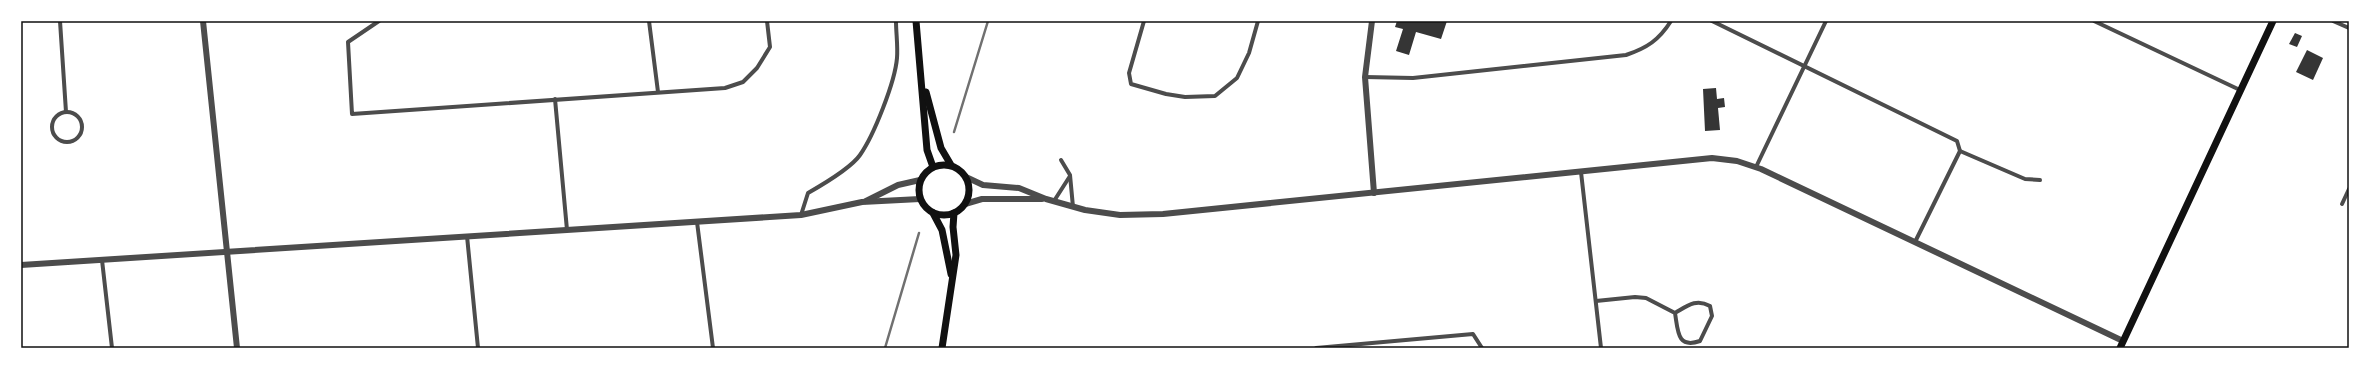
<svg xmlns="http://www.w3.org/2000/svg" width="2370" height="369" viewBox="0 0 2370 369" font-family="'Golos Text',sans-serif">
	<style>
		.building { fill: #353535 }
		.lines { fill: none; stroke-linecap: round; stroke-linejoin: round }
		.minor { stroke: #4c4c4c; stroke-width: 4 }
		.tertiary { stroke: #4c4c4c; stroke-width: 6 }
		.secondary { stroke: #111; stroke-width: 7 }
		.rail { stroke: #707070; stroke-width: 2.5 }
		.neatline { fill: none; stroke: #111; stroke-width: 1.5 }
	</style>
	<rect width="100%" height="100%" fill="#fff"/>
	<g class="building">
		<polygon points="1397,21 1447,21 1441,39 1416,32 1409,55 1396,51 1403,29 1395,27"/>
		<polygon points="2295,33 2302,36 2297,47 2289,44"/>
		<polygon points="2307,50 2323,58 2313,80 2296,72"/>
		<polygon points="1716,88 1717,99 1724,98 1725,107 1718,108 1720,130 1705,131 1703,89"/>
	</g>
	<g class="lines">
		<g class="minor">
			<polyline points="60,21 66,112"/>
			<polyline points="379,21 348,42 352,114 725,88 743,82 757,68 770,47 767,21"/>
			<polyline points="649,21 658,92"/>
			<polyline points="1144,21 1129,73 1131,84 1166,94 1185,97 1215,96 1237,78 1249,53 1258,21"/>
			<polyline points="1712,21 1957,141 1960,151 1915,242"/>
			<polyline points="2094,21 2240,90"/>
			<polyline points="2333,21 2349,28"/>
			<path d="M 1365,77 L 1413,78 L 1626,55 C 1647,48 1659,40 1671,21"/>
			<polyline points="555,99 567,230"/>
			<circle cx="67" cy="127" r="15"/>
			<polyline points="1960,151 2025,179 2040,180"/>
			<polyline points="1061,160 1070,175 1073,207"/>
			<polyline points="1756,167 1826,21"/>
			<polyline points="1581,172 1601,348"/>
			<polyline points="1054,201 1070,176"/>
			<polyline points="2342,204 2349,189"/>
			<path d="M 801,215 L 808,193 C 822,185 851,168 860,155 C 874,135 895,82 897,58 C 898,46 896,33 896,21"/>
			<polyline points="697,222 713,348"/>
			<polyline points="467,236 478,348"/>
			<polyline points="102,260 112,348"/>
			<path d="M 1596,301 L 1635,297 L 1646,298 L 1675,313 C 1678,331 1677,349 1700,341 L 1712,316 L 1710,306 C 1696,298 1687,306 1675,313"/>
			<polyline points="1316,348 1473,334 1482,348"/>
		</g>
		<g class="tertiary">
			<polyline points="203,21 237,348"/>
			<polyline points="1372,21 1365,77 1374,193"/>
			<polyline points="966,177 983,185 1019,188 1046,199 1085,210 1120,215 1163,214 1712,158 1737,161 1761,169 2123,341"/>
			<polyline points="866,201 898,185 920,180"/>
			<polyline points="965,204 982,199 1042,199"/>
			<polyline points="21,265 801,215 862,202 920,199"/>
		</g>
		<g class="secondary">
			<polyline points="916,21 927,150 933,167"/>
			<polyline points="926,92 941,148 951,165"/>
			<circle cx="944" cy="190" r="25"/>
			<polyline points="933,213 942,230 951,274"/>
			<polyline points="942,348 956,255 953,227 954,213"/>
			<polyline points="2120,348 2273,21"/>
		</g>
		<g class="rail">
			<polyline points="954,132 988,21"/>
			<polyline points="885,348 919,233"/>
		</g>
	</g>
	<rect width="2370" height="369" fill="none" stroke="#ffffff" stroke-width="44"/>
	<rect x="22" y="22" width="2326" height="325" class="neatline"/>
</svg>
